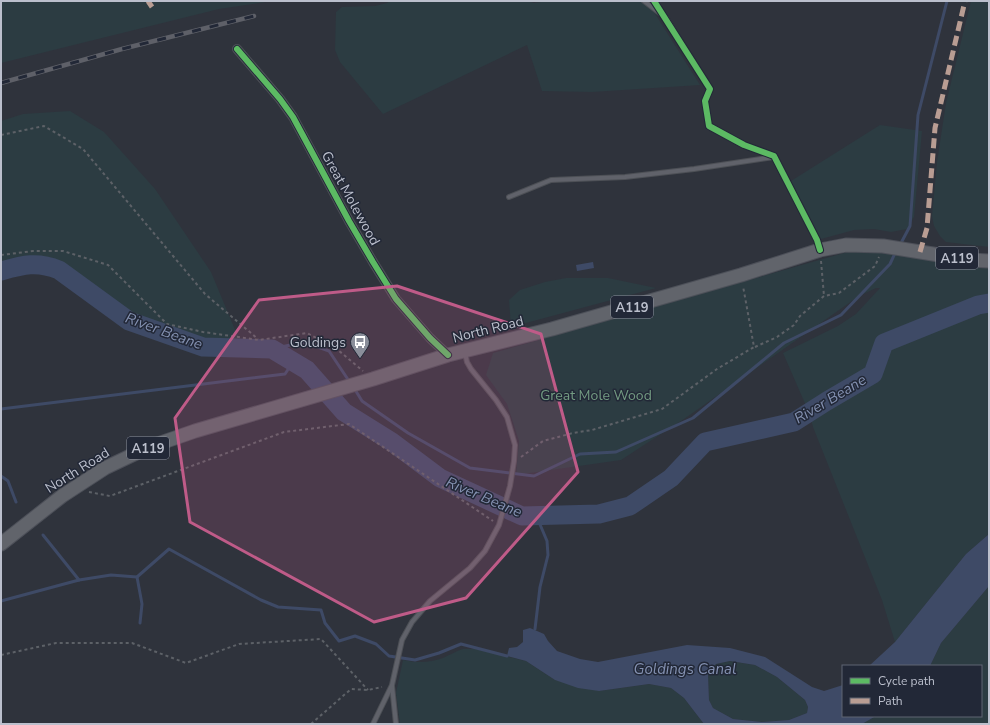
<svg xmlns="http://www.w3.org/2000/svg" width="990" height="725" viewBox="0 0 990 725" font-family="'Nunito Sans',sans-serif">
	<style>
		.green { fill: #2c3c42 }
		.water { fill: #3e4a66; fill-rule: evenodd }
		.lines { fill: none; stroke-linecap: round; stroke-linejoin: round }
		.stream { stroke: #3e4a66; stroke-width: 3 }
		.river { stroke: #3e4a66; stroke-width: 19 }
		.service-casing { stroke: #4d5056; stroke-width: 6 }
		.minor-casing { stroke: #4d5056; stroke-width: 10 }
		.primary-casing { stroke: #4d5059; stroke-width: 15 }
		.path { stroke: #5d6167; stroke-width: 2; stroke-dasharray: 3 3; stroke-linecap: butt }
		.service { stroke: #60626a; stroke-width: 4 }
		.minor { stroke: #60626a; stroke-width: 8 }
		.primary { stroke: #61646b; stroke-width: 13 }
		.rail-casing { stroke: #5e6068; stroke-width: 4.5 }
		.rail { stroke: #222837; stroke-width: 3; stroke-dasharray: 9; stroke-linecap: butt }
		.quiet { stroke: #b99d93; stroke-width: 5; stroke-dasharray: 10 5; stroke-linecap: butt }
		.cycleway-casing { stroke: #222837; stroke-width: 8 }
		.cycleway { stroke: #5cba63; stroke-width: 6 }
		.marked { fill: #bf5b88; fill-opacity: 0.2; stroke: #bf5b88; stroke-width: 3; stroke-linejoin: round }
		.labels { text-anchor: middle; stroke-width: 3; stroke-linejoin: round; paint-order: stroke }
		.shield { fill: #222837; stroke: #8d929f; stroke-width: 1 }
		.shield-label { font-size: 13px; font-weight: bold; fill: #bbbfcc }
		.street-label { font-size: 14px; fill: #bbbfcc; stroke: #222837 }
		.poi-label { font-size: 14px; fill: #bbbfcc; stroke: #222837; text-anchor: end }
		.park-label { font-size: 14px; fill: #739b82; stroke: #222837 }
		.water-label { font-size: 15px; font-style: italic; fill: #8491b1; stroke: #222837 }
	</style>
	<rect width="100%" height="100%" fill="#2f333c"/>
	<g class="green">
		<polygon points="1,1 272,1 219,9 1,63"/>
		<polygon points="390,1 527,1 534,3 547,1 647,1 700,85 592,92 542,91 527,45 383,114 340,62 335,50 336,12 342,7 375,6 387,3"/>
		<polygon points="971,1 989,1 989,247 946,242 940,236 934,226 932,216 937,162 946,103"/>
		<polygon points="70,111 104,132 155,189 211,272 238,337 238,351 156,333 117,311 72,272 34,258 1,262 1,121 23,114"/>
		<polygon points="880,125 922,131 914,217 907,229 891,232 874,229 854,230 821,239 791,181"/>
		<polygon points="875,249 989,265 989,299 969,303 894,331 883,337 879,343 872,364 869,370 861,377 807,408 783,353 838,326 856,314 880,288 876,288 859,296 684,419 621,460 516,475 519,441 507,404 486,375 493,353 851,251"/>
		<polygon points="566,278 608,278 656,288 511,327 509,300 520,290 545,282"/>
		<path d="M 989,309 L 989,534 L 966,554 L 895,642 L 882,600 L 813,427 L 810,415 L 871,384 L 876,377 L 889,348 C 920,330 954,318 989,309 Z"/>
		<polygon points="989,586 989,724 862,724 876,716 981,716 981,666 930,666 941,643"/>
		<path d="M 463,649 L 476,649 L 526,661 L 555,680 L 599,691 L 649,684 L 671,688 L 684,698 L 704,724 L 400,724 L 396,693 L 403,660 C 416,663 430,663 443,658 C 450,655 456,651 463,649 Z"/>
		<polygon points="730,661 755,665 777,677 805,700 808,707 807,713 789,720 762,722 733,719 713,708 709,700 708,673 716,664"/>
	</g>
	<g class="water">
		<polygon points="593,262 594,268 577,271 576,265"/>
		<polygon points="989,534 989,586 941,643 930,666 869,666 895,642 966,554"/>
		<path d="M 530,628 L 544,634 L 548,641 L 557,651 L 580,659 L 598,662 L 687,645 L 730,648 L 765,657 L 812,687 L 824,691 L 843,685 L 843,716 L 876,716 L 862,724 L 704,724 L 684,698 L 671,688 L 649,684 L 599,691 L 578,688 L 555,680 L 526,661 L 507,656 L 509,648 L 517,647 L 523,642 L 523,630 ZM 730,661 L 755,665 L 777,677 L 805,700 L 808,707 L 807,713 L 789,720 L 762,722 L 733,719 L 713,708 L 709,700 L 708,673 L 716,664 Z"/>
	</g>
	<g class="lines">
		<g class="stream">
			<polyline points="900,245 910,226 918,115 947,1"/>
			<polyline points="272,349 304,342 329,351 349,381"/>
			<polyline points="354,388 362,401 408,433 470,468 534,476 580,454 616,452 693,418 784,343 841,315 890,264 896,251"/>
			<polyline points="1,409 285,374 293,362"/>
			<polyline points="1,476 8,481 16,502"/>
			<polyline points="43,535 79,580"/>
			<polyline points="137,577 142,604 140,623"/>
			<polyline points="1,601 79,580 111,575 137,577 169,549 261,600 278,607 321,610 325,623 339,641 355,636 376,644 389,656 415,660 439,653 461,644 507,656"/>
			<polyline points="535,629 540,587 548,555 547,541 536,515"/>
		</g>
		<path class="river" d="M 1,271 C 23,265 37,261 59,270 L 129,321 L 203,347 L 272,349 L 307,370 L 344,412 L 392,442 L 440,478 L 522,516 L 599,514 L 630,506 L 671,478 L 705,442 L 794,422 L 827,401 L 873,374 L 884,343 L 978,305 L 989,303"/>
		<g class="service-casing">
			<g id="service">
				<polyline points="644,1 666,18 710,89 705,101 709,126 744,145 774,156 817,240 819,248"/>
				<polyline points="509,197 551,180 625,177 694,169 774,157"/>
				<polyline points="392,686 396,724"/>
				<polyline points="373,724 392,685 402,640 412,622 430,601 470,568 485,551 499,525 510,486 514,461 515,445 507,417 496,400 471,369 467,362 465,353"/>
			</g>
		</g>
		<g class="minor-casing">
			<polyline id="minor" points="237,49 280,99 293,117 349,221 373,262 396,299 430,338 448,355"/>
		</g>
		<g class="primary-casing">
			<polyline id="primary" points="1,544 62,496 105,468 149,447 195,431 373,379 448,355 552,329 741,275 820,250 846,245 883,246 970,260 989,261"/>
		</g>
		<g class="path">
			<polyline points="1,135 44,126 83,149 205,294 258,339"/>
			<polyline points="1,255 33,251 63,251 108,265 167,324 203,332 259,340 307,333 338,350 363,371"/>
			<polyline points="821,261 824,296"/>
			<polyline points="755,347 777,337 794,325 800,316 824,296 839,293 875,266 879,257"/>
			<polyline points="521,457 543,441 573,433 592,430 662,409 717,369 754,347 743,286"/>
			<polyline points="89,492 110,496 284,432 349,424 493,521"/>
			<polyline points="1,655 56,643 132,643 186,663 239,644 321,639 368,690"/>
			<polyline points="311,724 351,689 368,690 382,687"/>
		</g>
		<use href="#service" class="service"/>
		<use href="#minor" class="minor"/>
		<use href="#primary" class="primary"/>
		<g class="rail-casing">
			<polyline id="rail" points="1,83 122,49 254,16"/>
		</g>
		<use href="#rail" class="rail"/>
		<g class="quiet">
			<polyline points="148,1 152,7"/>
			<polyline points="920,252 927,228 935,128 965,1"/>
		</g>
		<g class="cycleway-casing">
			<g id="cycleway">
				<polyline points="654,1 710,89 705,101 709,126 744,145 774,156 817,240 820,250"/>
				<polyline points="237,49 280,99 293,117 349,221 373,262 396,299 430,338 448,355"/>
			</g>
		</g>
		<use href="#cycleway" class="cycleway"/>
	</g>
	<path class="marked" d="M 397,286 L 541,334 L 578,472 L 466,598 L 374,622 L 190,522 L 175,418 L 259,300 Z"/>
	<defs>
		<g id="bus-pin" transform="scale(1)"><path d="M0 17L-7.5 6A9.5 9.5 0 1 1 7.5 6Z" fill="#8a8e9a" stroke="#222837"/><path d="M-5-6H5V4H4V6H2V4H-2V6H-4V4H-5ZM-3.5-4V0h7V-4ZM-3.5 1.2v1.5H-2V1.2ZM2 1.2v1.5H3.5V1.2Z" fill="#fff"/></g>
	</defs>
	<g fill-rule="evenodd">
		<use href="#bus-pin" x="360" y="342"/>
	</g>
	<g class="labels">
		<g class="shield">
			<rect x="936" y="247" width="42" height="22" rx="3"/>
			<rect x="611" y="296" width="42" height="22" rx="3"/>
			<rect x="127" y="437" width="42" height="22" rx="3"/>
		</g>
		<g class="shield-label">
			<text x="957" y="263">A119</text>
			<text x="632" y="312">A119</text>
			<text x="148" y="453">A119</text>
		</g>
		<g class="street-label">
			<text transform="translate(351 198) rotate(61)" y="5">Great Molewood</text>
			<text transform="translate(488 329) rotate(-14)" y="5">North Road</text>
			<text transform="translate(77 470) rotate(-32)" y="5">North Road</text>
		</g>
		<g class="poi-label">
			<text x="346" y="347">Goldings</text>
		</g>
		<g class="park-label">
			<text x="596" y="400">Great Mole Wood</text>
		</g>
		<g class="water-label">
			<text transform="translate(164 331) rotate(20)" y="5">River Beane</text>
			<text transform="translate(830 399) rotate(-31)" y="5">River Beane</text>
			<text transform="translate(484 497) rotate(23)" y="5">River Beane</text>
			<text x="685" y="674">Goldings Canal</text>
		</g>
	</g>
	<rect width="990" height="725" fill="none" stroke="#bbbfcc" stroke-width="4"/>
	<rect x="842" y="665" width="140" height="52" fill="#222837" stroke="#5f6473"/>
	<rect x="850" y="678" width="20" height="6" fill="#5cba63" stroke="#5f6473"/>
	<text x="878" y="685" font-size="12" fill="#bbbfcc">Cycle path</text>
	<rect x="850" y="698" width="20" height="6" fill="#b99d93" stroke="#5f6473"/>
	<text x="878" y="705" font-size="12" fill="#bbbfcc">Path</text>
</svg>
